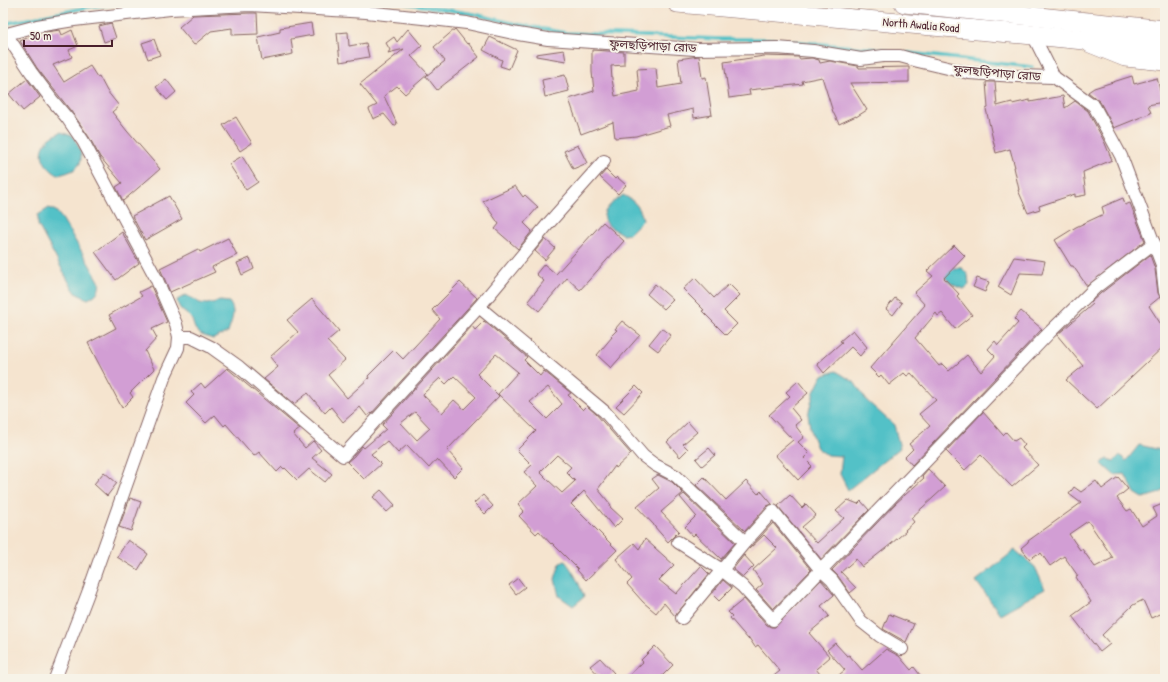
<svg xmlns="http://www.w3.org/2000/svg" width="1168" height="682" viewBox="0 0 1168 682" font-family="'Patrick Hand','Noto Sans Bengali',sans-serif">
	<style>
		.water { fill: #53c1c7; stroke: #4e7079 }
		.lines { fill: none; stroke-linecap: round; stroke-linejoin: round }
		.stream { stroke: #53c1c7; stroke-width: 3.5 }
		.building { fill: #d29ed4; fill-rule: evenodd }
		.minor-casing { stroke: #866464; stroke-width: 14 }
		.secondary-casing { stroke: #866464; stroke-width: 18 }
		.primary-casing { stroke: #866464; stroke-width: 20 }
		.minor { stroke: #fff; stroke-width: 12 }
		.secondary { stroke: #fff; stroke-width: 17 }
		.primary { stroke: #fff; stroke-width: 19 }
		.labels { text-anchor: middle; stroke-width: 4; stroke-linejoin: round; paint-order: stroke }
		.street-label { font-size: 12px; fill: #4a1f2b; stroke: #f7f3e8 }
	</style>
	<rect width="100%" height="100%" fill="#f7f3e8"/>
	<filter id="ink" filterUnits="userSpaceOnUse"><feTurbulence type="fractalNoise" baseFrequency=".025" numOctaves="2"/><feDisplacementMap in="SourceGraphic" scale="8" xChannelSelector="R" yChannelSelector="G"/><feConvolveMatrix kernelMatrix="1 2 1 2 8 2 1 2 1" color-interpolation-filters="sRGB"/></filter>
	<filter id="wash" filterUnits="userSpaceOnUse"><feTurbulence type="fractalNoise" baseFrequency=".012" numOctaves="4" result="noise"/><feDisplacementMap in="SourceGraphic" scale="16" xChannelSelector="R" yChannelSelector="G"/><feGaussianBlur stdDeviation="0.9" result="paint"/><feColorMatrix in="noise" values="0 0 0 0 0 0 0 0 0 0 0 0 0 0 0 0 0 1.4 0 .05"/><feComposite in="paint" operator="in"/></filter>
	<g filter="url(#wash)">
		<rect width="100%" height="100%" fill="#f5e4cf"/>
		<g class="water">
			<path d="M 61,132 L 72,136 C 80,146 88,164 71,171 C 67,173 62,174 58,175 C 36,162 37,142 61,132 Z"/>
			<path d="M 623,195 C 634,200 641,208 643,220 L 629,234 L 623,235 C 618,231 608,227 605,222 C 599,211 616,200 623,195 Z"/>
			<path d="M 49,208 L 56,211 L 63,220 L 99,281 C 101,291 96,295 88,299 L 77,294 L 71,286 L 38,225 L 38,215 Z"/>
			<path d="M 952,268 L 962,268 L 968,275 L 969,285 L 964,289 C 956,287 948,283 944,275 Z"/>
			<path d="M 186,295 L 200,303 L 207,304 L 220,301 L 229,302 C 237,312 231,321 228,332 L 213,339 C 208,337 201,336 198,332 C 194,329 194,325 192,320 C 188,312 179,313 177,300 Z"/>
			<polygon points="836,371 854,382 867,401 894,425 900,448 848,490 840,474 842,456 827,455 817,448 811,433 808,415 814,392 822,376"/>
			<polygon points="1139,445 1165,451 1165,489 1160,493 1143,498 1135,493 1125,474 1114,475 1101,463 1107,459 1114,461 1120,455 1126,461"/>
			<polygon points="1015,550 1035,567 1045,589 1000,614 976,581"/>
			<path d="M 565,561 C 574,572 579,583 584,597 L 573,606 L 559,596 L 555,579 L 560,563 Z"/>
		</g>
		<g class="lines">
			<g class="stream">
				<polyline points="405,3 474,14 516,24 566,33 722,39 768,39 886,50"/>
				<polyline points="3,24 94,6 122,3"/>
				<polyline points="908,53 1032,67"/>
			</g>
		</g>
		<g id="blocks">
			<g class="building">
				<polygon points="250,13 257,13 258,34 232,35 232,28 211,31 194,45 179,27 193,15"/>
				<polygon points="111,23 116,38 104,42 99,26"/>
				<polygon points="311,23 313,35 291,39 293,54 262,60 258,37 280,32 280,28"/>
				<polygon points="408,29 422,46 411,56 428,74 405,94 397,86 384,96 397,124 394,126 384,114 373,119 369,109 377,105 360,84 404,49 388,53 390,50 386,43 394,37 397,42"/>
				<polygon points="455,29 467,44 468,43 479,57 437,90 426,76 445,61 434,47"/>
				<polygon points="60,30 62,35 72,30 78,46 69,50 72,57 53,65 64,82 90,66 97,77 99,76 107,91 119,106 112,112 127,131 160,169 123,201 116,187 122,183 100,157 89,137 74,115 37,68 20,41 39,33"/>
				<polygon points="348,32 349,46 366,43 369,57 340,62 337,33"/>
				<polygon points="490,37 517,50 509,69 500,66 502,60 483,50"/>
				<polygon points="154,39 160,55 148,59 142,43"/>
				<polygon points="564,50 566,61 536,56 536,54"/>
				<polygon points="592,50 624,52 624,65 611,66 612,79 615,96 639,91 637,69 656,68 658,88 681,84 678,59 699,56 702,78 706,77 712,115 694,118 693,109 667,115 670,126 636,136 615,138 613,122 581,134 569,99 594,91 592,72"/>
				<polygon points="764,56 799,57 799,59 812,58 819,60 820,63 830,61 858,66 859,68 909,67 909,82 850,83 867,110 856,117 856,116 839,124 833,112 822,77 802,81 803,84 749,90 750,95 729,98 724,62"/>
				<polygon points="565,75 569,91 545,97 542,80"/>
				<polygon points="1132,76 1134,84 1157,78 1163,102 1148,105 1151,113 1114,128 1100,102 1088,92 1094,88"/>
				<polygon points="27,79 40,97 23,111 9,94"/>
				<polygon points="166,79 176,92 167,100 156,87"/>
				<polygon points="986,82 995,82 997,106 1012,102 1012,104 1030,100 1030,102 1063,96 1065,108 1075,101 1088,111 1104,141 1112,160 1083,172 1086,195 1075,197 1075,194 1039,206 1040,209 1028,213 1018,190 1019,190 1014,167 1015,167 1010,149 996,153 986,109 988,108"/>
				<polygon points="236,117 252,143 240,151 223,125"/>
				<polygon points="578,145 587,163 573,169 564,151"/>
				<polygon points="242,156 258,182 246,190 229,164"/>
				<polygon points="606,170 615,179 617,177 626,185 618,194 600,177"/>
				<polygon points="515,186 523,197 525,195 538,207 524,223 532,231 518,249 495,229 499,224 483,201"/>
				<polygon points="169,196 182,219 145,240 132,216"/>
				<polygon points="1123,198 1125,205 1130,203 1145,241 1087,286 1073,266 1071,266 1055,240 1076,227 1104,214 1102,207"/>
				<polygon points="603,222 624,241 580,290 567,278 539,311 528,301 544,281 536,274 544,264 556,274"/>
				<polygon points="122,232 139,263 116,280 95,252"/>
				<polygon points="228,238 237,255 212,267 215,272 170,292 160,268 198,249 200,252"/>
				<polygon points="545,239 555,248 545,260 535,251"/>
				<polygon points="954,245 965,256 944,278 959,294 957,296 972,315 955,329 942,313 938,316 936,313 915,338 939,366 942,364 949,371 967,355 981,372 995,356 988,349 995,341 998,345 1018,323 1014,319 1021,311 1042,329 912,465 905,457 913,449 909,444 930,426 919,414 936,400 911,373 907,376 904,373 889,385 881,375 879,377 870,368 925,305 914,293 933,276 927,271"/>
				<polygon points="1150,255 1155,269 1158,293 1160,297 1149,306 1162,326 1164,346 1097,409 1066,380 1083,366 1057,335 1093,304 1091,302 1101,293"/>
				<polygon points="1014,257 1045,261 1042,274 1020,273 1011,295 998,287"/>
				<polygon points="250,258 254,269 242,275 237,263"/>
				<polygon points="695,278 714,298 729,284 740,295 724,311 737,324 726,335 702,311 704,310 683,289"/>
				<polygon points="977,278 989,282 985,292 973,287"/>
				<polygon points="460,282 477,298 371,414 371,413 367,416 360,407 343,422 331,407 325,413 308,393 294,404 264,379 278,367 270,357 298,332 287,320 312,299 339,331 327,341 345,360 328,375 347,398 369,378 368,376 394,350 403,359 440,319 432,310"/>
				<polygon points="655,284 673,300 664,309 647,294"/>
				<polygon points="151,286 167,322 152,329 157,338 145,351 154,369 130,393 133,397 122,408 88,343 116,328 109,315 142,296 139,292"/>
				<polygon points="895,298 902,303 893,315 886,309"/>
				<path d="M 484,321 L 527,357 L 524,360 L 540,376 L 544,371 L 571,393 L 568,395 L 583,410 L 587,406 L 596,414 L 631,454 L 616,468 L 615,466 L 598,489 L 611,505 L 610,507 L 623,519 L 614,528 L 584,491 L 571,504 L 617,550 L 586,580 L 577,570 L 578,569 L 552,543 L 551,544 L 539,531 L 536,534 L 519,516 L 524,511 L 518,504 L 537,486 L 524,472 L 532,465 L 517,450 L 536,431 L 498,394 L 518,372 L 496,354 L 477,374 L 499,396 L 447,450 L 463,468 L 454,477 L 437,459 L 429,468 L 407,445 L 398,453 L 387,441 L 371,454 L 381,464 L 364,479 L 347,462 L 354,456 L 362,446 L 364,448 L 386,429 L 382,425 L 472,326 L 475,330 ZM 454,376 L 476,397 L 464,409 L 454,400 L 442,413 L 424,396 L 423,394 L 440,378 L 446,384 ZM 548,387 L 562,404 L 547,419 L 530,402 ZM 415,412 L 430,428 L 417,440 L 401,423 ZM 557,455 L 571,467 L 566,472 L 575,481 L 562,493 L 548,480 L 540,472 Z"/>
				<polygon points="622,321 640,335 611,368 597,355 612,337 611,336 617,330 615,329"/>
				<polygon points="662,328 671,335 658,351 649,344"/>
				<polygon points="853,330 867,347 860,356 851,347 824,373 817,364 842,342 840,341"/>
				<polygon points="227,368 300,429 293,434 305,448 313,441 321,450 312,458 332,474 325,482 309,469 297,480 285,468 284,469 282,467 277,472 259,452 254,456 226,424 224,426 215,415 206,423 186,403 194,395 191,392 201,383 205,388"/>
				<polygon points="798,381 808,393 791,408 801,420 795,425 804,437 798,442 809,453 804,458 812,466 798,480 775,455 793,440 769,415 790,396 786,392"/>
				<polygon points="636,386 643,393 624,413 616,406"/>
				<polygon points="983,412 1003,435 1006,432 1014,441 1019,438 1025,445 1022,448 1038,465 1012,487 981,455 965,470 946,451"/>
				<polygon points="688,422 697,432 683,444 688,449 680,457 667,442"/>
				<polygon points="709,448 715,455 702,466 696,459"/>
				<polygon points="928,469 945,487 911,518 914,522 905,530 906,531 891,544 862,567 856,559 841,572 856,588 850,593 838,576 832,570 895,504 924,478 922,476"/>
				<polygon points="104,472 117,483 107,496 94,484"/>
				<polygon points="658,475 672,482 683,493 661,512 679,531 668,542 654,526 654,525 637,507 659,488 652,479"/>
				<polygon points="704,477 726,500 746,481 758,494 761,491 772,504 767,506 745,531 696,485"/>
				<path d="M 1118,477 L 1128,489 L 1117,498 L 1127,511 L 1131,509 L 1142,526 L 1157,516 L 1153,508 L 1165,503 L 1165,612 L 1151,618 L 1143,600 L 1133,605 L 1102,635 L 1110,644 L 1100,652 L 1072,616 L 1091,602 L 1076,577 L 1078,576 L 1064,556 L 1050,566 L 1041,553 L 1038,556 L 1037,554 L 1030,559 L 1021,548 L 1028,542 L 1028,541 L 1081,503 L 1069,494 L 1074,487 L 1081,492 L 1096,481 L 1102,489 ZM 1088,521 L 1113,558 L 1095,567 L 1082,549 L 1080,550 L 1069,534 Z"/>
				<polygon points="381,490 395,505 387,512 373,497"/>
				<polygon points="684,494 735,543 721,559 695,534 693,536 685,527 696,516 680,497"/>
				<polygon points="483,495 493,506 485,514 474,503"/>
				<polygon points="790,495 802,508 806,504 816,515 802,527 817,543 844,518 836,511 848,500 858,504 861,501 869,510 821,559 778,506"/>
				<polygon points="130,498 141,502 131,531 119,527"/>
				<polygon points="773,523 811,570 773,609 756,590 763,584 753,570 777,548 764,535 749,549"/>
				<polygon points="645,539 674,565 659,580 676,594 701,566 709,574 675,616 664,603 656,613 643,602 627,584 632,579 616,559 634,543 639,549"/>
				<polygon points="128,540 148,554 138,570 117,557"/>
				<polygon points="744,555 754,566 743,577 733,569"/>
				<polygon points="518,578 525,587 516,594 509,585"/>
				<polygon points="723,580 732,588 719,601 712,594"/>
				<polygon points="821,580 834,595 821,606 829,616 809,633 830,657 816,669 824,679 770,679 780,671 758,645 755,647 749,638 748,639 730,618 732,616 728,612 744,599 767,625 771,627 775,627"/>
				<polygon points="889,614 914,624 906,642 883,629"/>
				<polygon points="835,643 847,656 849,655 862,670 886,649 899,656 911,670 914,667 923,679 834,679 845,670 827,650"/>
				<polygon points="655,646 673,665 659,679 625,679 643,662 641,660"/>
				<polygon points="600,658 614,673 607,679 602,679 590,666"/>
			</g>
		</g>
	</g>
	<g filter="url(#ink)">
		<use href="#blocks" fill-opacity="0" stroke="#866464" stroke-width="1"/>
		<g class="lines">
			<g class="minor-casing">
				<g id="minor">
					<polyline points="6,34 31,72 52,100 68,119 83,141 156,278 176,324 179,337 178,348 164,378 88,593 55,679"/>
					<polyline points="3,35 37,26 74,20 170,9 250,5 366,12 432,19 467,23 518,34 548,39 695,49 777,48 813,51 861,59 883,56 900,56 918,61 969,73 1016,76 1054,77 1094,106 1121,156 1162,265 1165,292"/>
					<polyline points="1033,35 1054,77"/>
					<polyline points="479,307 605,412 643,456 655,465 676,476 745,542"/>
					<polyline points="179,337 191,337 211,347 239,367 343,456 479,307 548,224 604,161"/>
					<polyline points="678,542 722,570 742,586 773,620 1050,332 1096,287 1154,243"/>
					<polyline points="682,618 745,542 773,511 820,569 832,580 861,621 880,636 902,649"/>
				</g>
			</g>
			<g class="secondary-casing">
				<polyline id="secondary" points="1090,44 1125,58 1165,62"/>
			</g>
			<g class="primary-casing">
				<g id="primary">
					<polyline points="677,3 1033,35 1165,48"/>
					<polyline points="904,3 1165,30"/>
				</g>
			</g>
			<use href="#minor" class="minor"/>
			<use href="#secondary" class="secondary"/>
			<use href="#primary" class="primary"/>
		</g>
	</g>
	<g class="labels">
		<g class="street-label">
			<text transform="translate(921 25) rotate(5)" y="4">North Awalia Road</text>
			<text transform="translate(653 46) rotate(3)" y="4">ফুলছড়িপাড়া রোড</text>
			<text transform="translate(997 73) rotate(5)" y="4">ফুলছড়িপাড়া রোড</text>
		</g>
	</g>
	<rect width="1168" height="682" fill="none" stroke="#f7f3e8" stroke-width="16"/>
	<path d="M24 40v6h88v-6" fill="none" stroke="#4a1f2b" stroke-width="2"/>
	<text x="30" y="40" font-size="12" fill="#4a1f2b" stroke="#f7f3e8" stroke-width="3" paint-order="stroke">50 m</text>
</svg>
